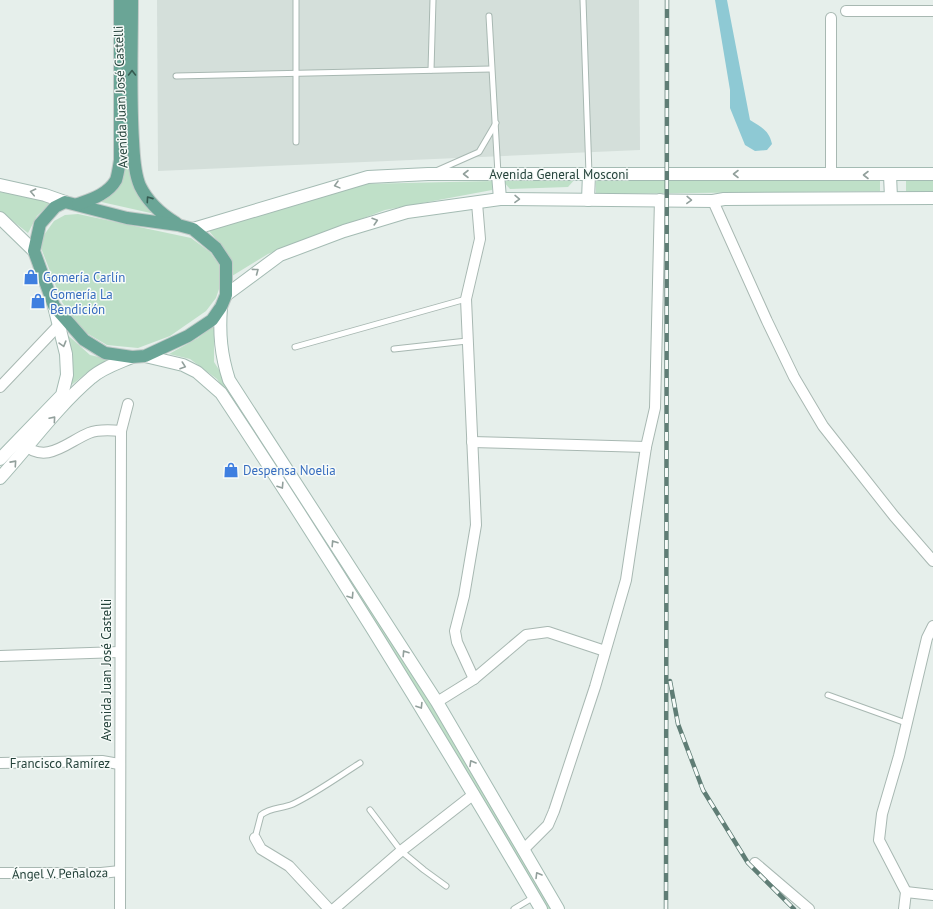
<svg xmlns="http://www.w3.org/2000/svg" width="933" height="909" viewBox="0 0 933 909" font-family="'PT Sans',sans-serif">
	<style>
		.built { fill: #d4dfda }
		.green { fill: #bfe0c8 }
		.water { fill: #8ec9d4 }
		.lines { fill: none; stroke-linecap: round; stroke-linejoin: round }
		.lane-casing { stroke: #a8b8b2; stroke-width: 7 }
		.street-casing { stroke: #a8b8b2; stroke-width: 12 }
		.secondary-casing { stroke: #a4bbb3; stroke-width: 14 }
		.primary-casing { stroke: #c2cac8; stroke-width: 14 }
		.lane { stroke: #fff; stroke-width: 5 }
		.street { stroke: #fff; stroke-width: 10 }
		.secondary { stroke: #fff; stroke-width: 12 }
		.primary { stroke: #6aa596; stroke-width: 12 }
		.rail-casing { stroke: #5f7d75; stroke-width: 4.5 }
		.rail { stroke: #f7fbf9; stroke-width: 3; stroke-dasharray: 9; stroke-linecap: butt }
		.oneway { stroke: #365b51 }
		.oneway2 { stroke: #92a09c }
		.labels { text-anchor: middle; stroke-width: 3; stroke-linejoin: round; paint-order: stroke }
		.street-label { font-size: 13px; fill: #24423a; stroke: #f7fbf9 }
		.shop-label { font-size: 13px; fill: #366cbe; stroke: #f7fbf9; text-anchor: start }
	</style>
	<rect width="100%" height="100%" fill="#e6efeb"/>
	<polygon class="built" points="157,0 639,0 640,150 158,171"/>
	<g class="green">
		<polygon points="124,83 130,163 155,214 97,201 117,186"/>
		<polygon points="505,178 576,178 568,187 510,189 503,181"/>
		<polygon points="596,180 880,181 880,191 596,194"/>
		<rect x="906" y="180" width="27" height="14"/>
		<polygon points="493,181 492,190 385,210 268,254 232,276 226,251 209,231 362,184"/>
		<polygon points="0,192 54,200 37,216 28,233 0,211"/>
		<polygon points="78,214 191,238 210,252 220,266 220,286 216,298 206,311 170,336 138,348 107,345 83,331 62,302 41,248 44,235 54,221 65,215"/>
		<polygon points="214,325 214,362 396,641 554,909 547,909 391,647 217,379 190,359 169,354 198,338"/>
		<polygon points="62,330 90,355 116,361 94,367 69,387 72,358"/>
	</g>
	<path class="water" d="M 715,0 L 727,0 L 750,120 C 761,127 769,130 772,144 L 767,150 L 755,151 L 745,145 L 730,108 L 730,90 Z"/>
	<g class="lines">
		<g class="lane-casing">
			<g id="lane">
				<polyline points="583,0 589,174"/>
				<polyline points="489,16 498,174"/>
				<polyline points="431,70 433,0"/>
				<polyline points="176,76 491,69"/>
				<polyline points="296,142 296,0"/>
				<polyline points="436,171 479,152 496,123"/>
				<polyline points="295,347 466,299"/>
				<polyline points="394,349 467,341"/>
				<polyline points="828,695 906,723"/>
				<polyline points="370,810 401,851 424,870 446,886"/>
				<path d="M 255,838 L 261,815 C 271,807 282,809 293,804 C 316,793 338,777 360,763"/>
				<polyline points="514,909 534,897"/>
			</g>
		</g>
		<g class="street-casing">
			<g id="street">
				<polyline points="846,11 933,11"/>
				<polyline points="831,174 831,18"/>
				<polyline points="713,201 767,321 794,377 823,426 894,516 933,561"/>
				<polyline points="0,387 58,326"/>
				<polyline points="472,442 646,447"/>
				<path d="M 22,443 C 46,466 67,442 89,433 C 99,429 111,430 121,431"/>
				<polyline points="0,656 120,652"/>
				<polyline points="474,679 457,642 455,631 464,596 476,525 466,299 480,239 477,203"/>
				<polyline points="437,702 474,679 526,635 548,632 605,651"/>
				<polyline points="0,763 102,761 119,764"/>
				<polyline points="255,838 261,849 289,866 329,909"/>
				<polyline points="523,850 548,825 554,811 595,687 626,580 646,447 655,408 660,199"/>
				<polyline points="755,863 809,909"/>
				<polyline points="0,873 101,873 120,871"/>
				<polyline points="906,892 933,895"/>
				<polyline points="120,909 121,431 128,404"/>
				<polyline points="334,909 401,851 474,794"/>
				<polyline points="904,909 906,892 879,840 882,814 899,756 927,638 933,626"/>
			</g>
		</g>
		<g class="secondary-casing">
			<g id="secondary">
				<polyline points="498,174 500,199"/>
				<polyline points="890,175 891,198"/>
				<polyline points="0,185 45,195 65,202"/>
				<polyline points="588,200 589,174"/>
				<polyline points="0,218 34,251"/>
				<polyline points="193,229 368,177 428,174 933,174"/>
				<polyline points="226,295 280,255 344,231 407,212 500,199 713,201 724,199 933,198"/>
				<path d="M 221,307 C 219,334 221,355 229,380 L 437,702 L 558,909"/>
				<path d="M 145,356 L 183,365 L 197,372 L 221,393 C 333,562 439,734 541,909"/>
				<polyline points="0,459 62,395 67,375 66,354 54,306"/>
				<path d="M 0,478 C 30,445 57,407 91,378 C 102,368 118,363 132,357"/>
			</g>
		</g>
		<g class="primary-casing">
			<g id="primary">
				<path d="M 132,0 C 132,47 130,94 133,141 C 134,156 134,172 140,186 C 148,202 161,214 176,223"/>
				<polygon points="65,202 127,218 178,225 193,229 216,248 226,263 226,295 221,307 212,320 188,336 145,356 132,357 105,353 84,340 54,306 34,251 40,224 55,207"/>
				<path d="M 78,204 C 92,199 108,194 116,180 C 118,174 119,166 120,160 L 120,0"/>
			</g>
		</g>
		<use href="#lane" class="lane"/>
		<use href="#street" class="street"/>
		<use href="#secondary" class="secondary"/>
		<use href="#primary" class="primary"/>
		<g class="rail-casing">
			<g id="rail">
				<polyline points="670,681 678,724 703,790 748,863 794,909"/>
				<polyline points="666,909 667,0"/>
			</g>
		</g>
		<use href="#rail" class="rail"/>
	</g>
	<defs><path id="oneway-chevron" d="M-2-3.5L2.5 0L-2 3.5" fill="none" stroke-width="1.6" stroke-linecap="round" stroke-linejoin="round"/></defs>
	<g class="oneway">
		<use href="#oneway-chevron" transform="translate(132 73) rotate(-90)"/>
		<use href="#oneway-chevron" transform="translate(149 199) rotate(-125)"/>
	</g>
	<g class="oneway2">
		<use href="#oneway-chevron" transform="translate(466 174) rotate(-180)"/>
		<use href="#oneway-chevron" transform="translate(736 174) rotate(-180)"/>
		<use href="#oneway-chevron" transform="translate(866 175) rotate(-180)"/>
		<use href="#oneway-chevron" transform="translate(337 185) rotate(165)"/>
		<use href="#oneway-chevron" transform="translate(33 192) rotate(-168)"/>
		<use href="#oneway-chevron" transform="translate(517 199) rotate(1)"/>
		<use href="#oneway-chevron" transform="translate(689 200) rotate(2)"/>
		<use href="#oneway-chevron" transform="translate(375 221) rotate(-17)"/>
		<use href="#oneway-chevron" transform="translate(256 271) rotate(-37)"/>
		<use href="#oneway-chevron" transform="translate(63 344) rotate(74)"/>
		<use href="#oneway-chevron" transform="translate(183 366) rotate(19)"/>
		<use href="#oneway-chevron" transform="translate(53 419) rotate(-49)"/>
		<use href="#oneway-chevron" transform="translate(14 463) rotate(-48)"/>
		<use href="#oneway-chevron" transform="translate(281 486) rotate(57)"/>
		<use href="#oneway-chevron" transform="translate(334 543) rotate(-123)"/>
		<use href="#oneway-chevron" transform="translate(351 596) rotate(57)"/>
		<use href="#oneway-chevron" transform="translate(405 653) rotate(-123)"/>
		<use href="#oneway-chevron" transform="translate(420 706) rotate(58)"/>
		<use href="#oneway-chevron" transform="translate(472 763) rotate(-120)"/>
		<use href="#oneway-chevron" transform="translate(538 875) rotate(-121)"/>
	</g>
	<defs>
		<g id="shop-bare" transform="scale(1.2)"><path d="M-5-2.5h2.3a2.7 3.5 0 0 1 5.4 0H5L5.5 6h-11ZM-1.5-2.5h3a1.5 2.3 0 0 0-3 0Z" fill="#3f7fe0" stroke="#f7fbf9" stroke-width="2.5" paint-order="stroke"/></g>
	</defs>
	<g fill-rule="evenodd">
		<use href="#shop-bare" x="31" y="277"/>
		<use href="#shop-bare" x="38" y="301"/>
		<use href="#shop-bare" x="231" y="470"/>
	</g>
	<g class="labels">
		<g class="street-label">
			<text transform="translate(120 97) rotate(-92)" y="5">Avenida Juan José Castelli</text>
			<text x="559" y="179">Avenida General Mosconi</text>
			<text transform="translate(106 670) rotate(-90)" y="5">Avenida Juan José Castelli</text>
			<text x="60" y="768">Francisco Ramírez</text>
			<text transform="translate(60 873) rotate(-1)" y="5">Ángel V. Peñaloza</text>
		</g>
		<g class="shop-label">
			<text x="43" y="282">Gomería Carlín</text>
			<text x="50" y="299">Gomería La<tspan x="50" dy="15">Bendición</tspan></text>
			<text x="243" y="475">Despensa Noelia</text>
		</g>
	</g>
</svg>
